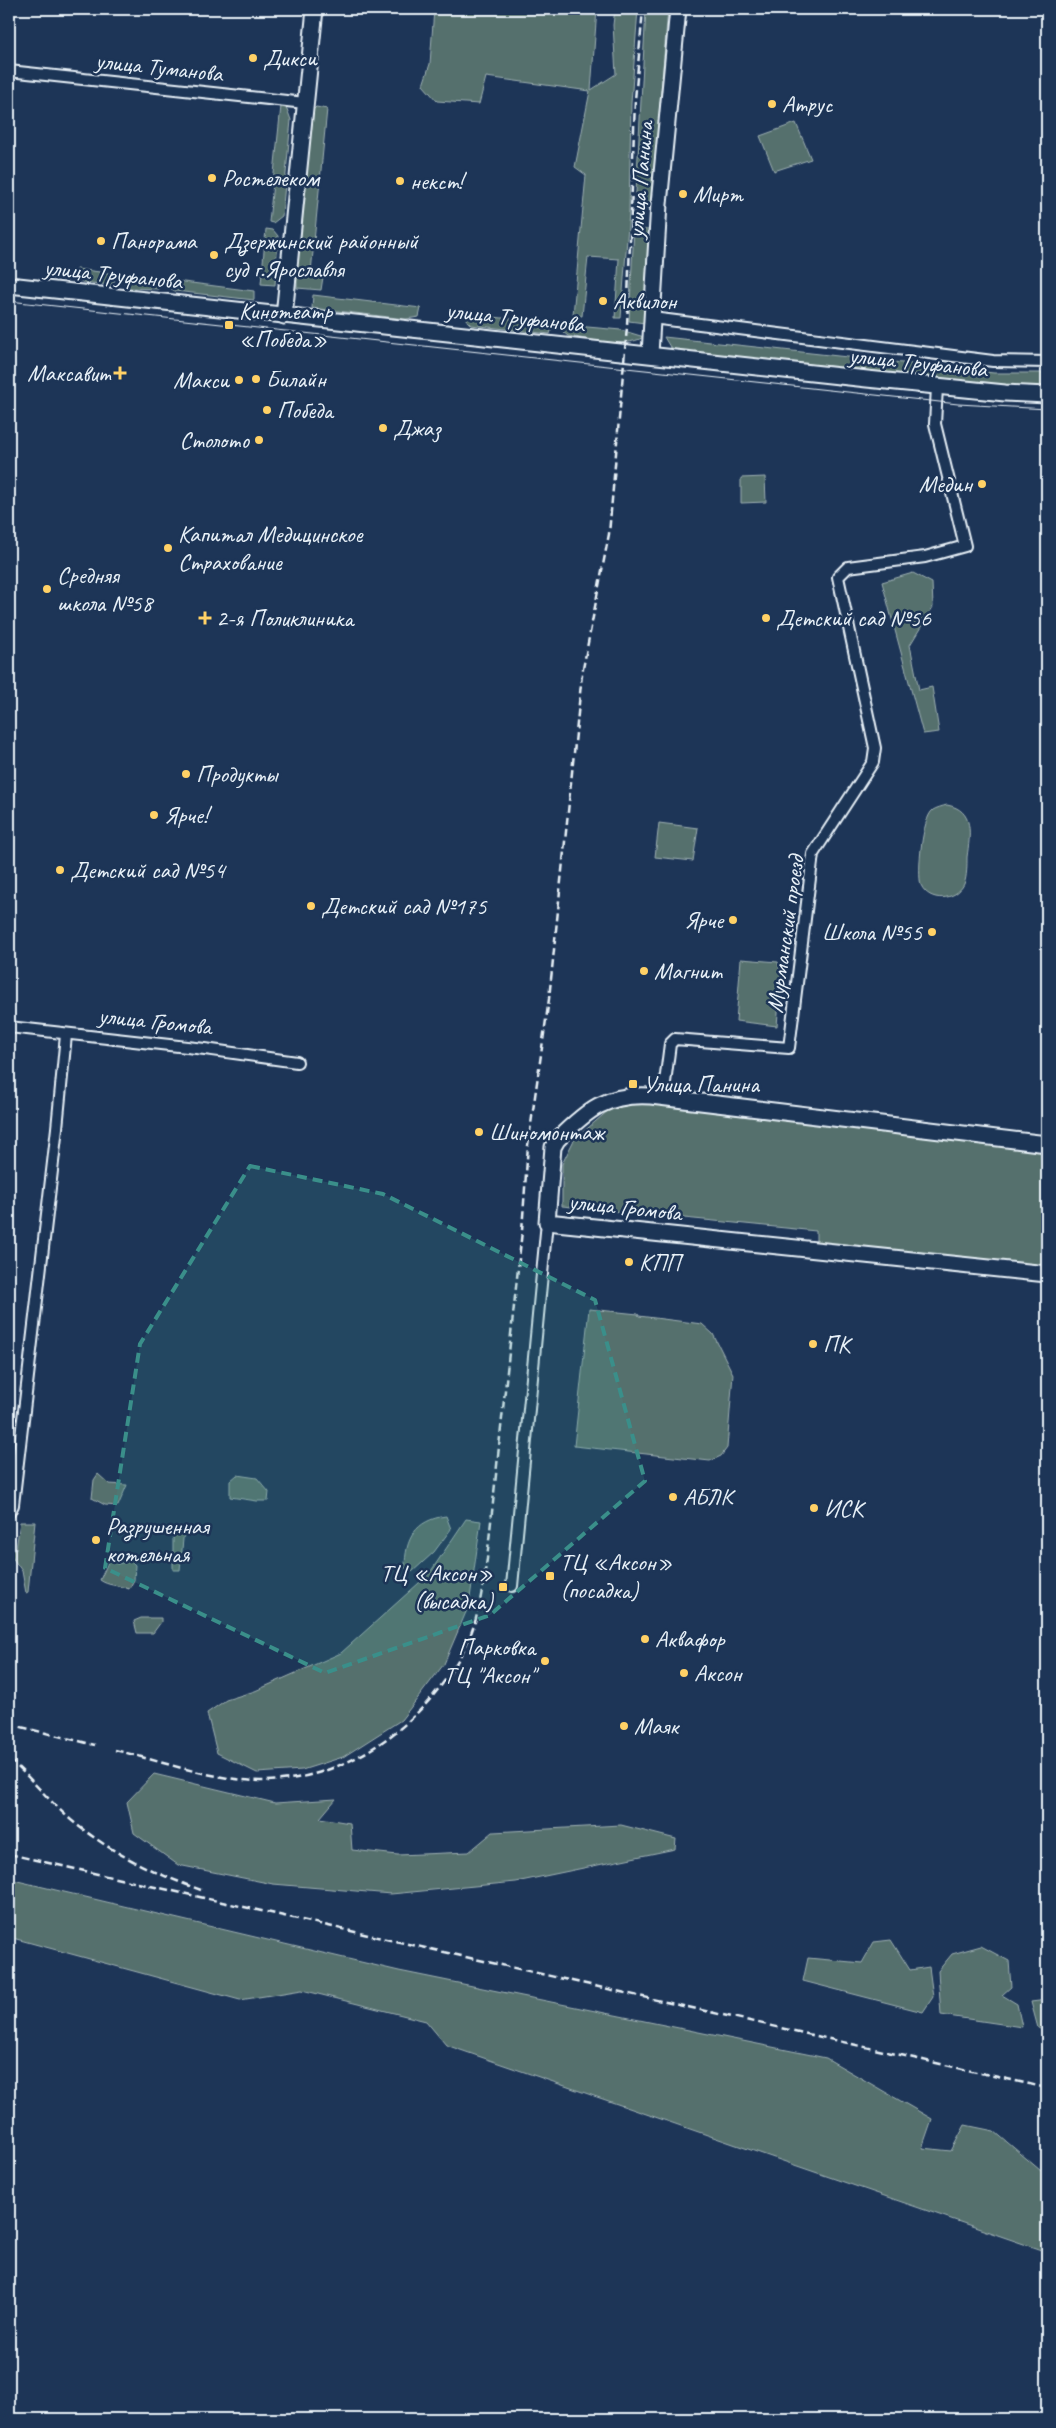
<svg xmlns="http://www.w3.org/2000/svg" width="1056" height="2428" viewBox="0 0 1056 2428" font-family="Caveat,sans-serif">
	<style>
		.green { fill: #55706d; stroke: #9eb0b2 }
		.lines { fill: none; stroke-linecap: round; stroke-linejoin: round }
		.street-casing { stroke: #e8f1f8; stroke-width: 14 }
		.secondary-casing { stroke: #e8f1f8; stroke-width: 19 }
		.street { stroke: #1d3557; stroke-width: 10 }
		.secondary { stroke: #1d3557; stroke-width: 15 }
		.tram { stroke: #e8f1f8; stroke-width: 1 }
		.rail { stroke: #e8f1f8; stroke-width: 2.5; stroke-dasharray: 8 4; stroke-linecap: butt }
		.marked { fill: #3a8f8a; fill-opacity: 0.2; stroke: #3a8f8a; stroke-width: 4; stroke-dasharray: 10 6; stroke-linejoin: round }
		.poi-dot { fill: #ffd166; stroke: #1d3557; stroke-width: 2 }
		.labels { text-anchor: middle; stroke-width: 5; stroke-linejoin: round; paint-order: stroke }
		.poi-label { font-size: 24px; fill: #e8f1f8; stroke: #1d3557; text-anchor: start }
		.street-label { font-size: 24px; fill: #e8f1f8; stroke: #1d3557 }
	</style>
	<rect width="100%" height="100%" fill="#1d3557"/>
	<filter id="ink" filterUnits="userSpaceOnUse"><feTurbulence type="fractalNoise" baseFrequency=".02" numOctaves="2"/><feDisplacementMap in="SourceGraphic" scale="10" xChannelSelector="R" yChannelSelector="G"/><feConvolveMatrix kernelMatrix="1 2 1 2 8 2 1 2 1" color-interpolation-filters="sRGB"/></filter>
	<g filter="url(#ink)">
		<g class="green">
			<polygon points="434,9 597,9 591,90 616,74 613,25 615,9 638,9 631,103 629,212 621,318 615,318 619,259 588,257 582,316 573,315 586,175 575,167 590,91 486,77 479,104 437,101 423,85 430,64"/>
			<polygon points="646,9 668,9 651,208 636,207 635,229 649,230 645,323 629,321"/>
			<polygon points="281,106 287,109 291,120 282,216 273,223 269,222"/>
			<polygon points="316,107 327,109 311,272 323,277 321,290 297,288 297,243 310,113"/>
			<polygon points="796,123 811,159 774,171 760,136"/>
			<polygon points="266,229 273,230 278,236 275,285 261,284"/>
			<polygon points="77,269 115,274 114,282 111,285 82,282 77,278"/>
			<polygon points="124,276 162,279 163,283 158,289 129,288 125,284"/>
			<polygon points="168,280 254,291 254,300 175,291 170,288"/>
			<polygon points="313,295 421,308 419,317 406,319 312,308"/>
			<polygon points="468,314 553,324 550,334 471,325 467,321"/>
			<path d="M 565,325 L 621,330 L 644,337 C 622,349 591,339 568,336 L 563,332 Z"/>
			<polygon points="664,337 994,373 1047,373 1047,387 1015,386 677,350 670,347"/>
			<polygon points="765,477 766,502 741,503 741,478"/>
			<polygon points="913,573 932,583 933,607 910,645 919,690 932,687 939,732 923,734 882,582"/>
			<path d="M 947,805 C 975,810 970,835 967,857 C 967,865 967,877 964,884 C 956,901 929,903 921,885 C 917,873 922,818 933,810 C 936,808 943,806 947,805 Z"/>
			<polygon points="659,823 698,828 693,861 655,857"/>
			<polygon points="741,959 778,962 781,974 777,1026 736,1021"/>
			<polygon points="638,1103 1047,1149 1047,1267 816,1244 816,1231 562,1206 562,1164 574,1140 610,1109"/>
			<polygon points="589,1309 638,1314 639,1316 702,1324 713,1334 733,1374 727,1448 721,1456 710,1461 574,1446"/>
			<polygon points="98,1474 109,1484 127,1485 118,1506 105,1505 92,1498 94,1480"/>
			<polygon points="237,1475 257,1478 269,1492 268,1501 257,1501 230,1497 230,1481"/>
			<path d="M 446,1516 L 451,1529 L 434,1552 L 412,1572 L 405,1568 C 405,1539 415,1520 446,1516 Z"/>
			<polygon points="466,1519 481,1521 469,1605 444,1664 401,1720 343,1757 302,1770 257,1773 217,1753 207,1713 226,1700 255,1691 341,1653 429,1574"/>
			<polygon points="20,1522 35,1522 28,1592 26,1593 22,1571 9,1553 16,1549"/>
			<polygon points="184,1529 180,1570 173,1570 173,1531"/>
			<path d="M 110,1558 L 117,1564 L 131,1561 L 135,1565 L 134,1580 L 129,1589 C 119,1585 108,1586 100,1580 Z"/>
			<polygon points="141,1618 161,1618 161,1622 153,1633 137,1633 134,1621"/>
			<polygon points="154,1774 275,1803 336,1799 320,1818 350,1823 352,1850 398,1855 469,1852 493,1832 621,1825 676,1839 675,1849 516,1882 391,1894 273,1884 178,1865 134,1833 127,1802"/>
			<polygon points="9,1879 399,1971 826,2058 932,2119 922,2148 951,2151 965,2125 994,2131 1047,2176 1047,2252 446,2045 426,2021 302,1990 240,2000 9,1937"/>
			<polygon points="891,1940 910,1970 929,1967 933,1997 923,2012 803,1981 808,1958 862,1963 874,1942"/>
			<polygon points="981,1946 1009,1961 1011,1987 1002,1995 1017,2004 1022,2027 941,2015 938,1971 952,1954"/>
			<polygon points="1047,2000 1047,2032 1038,2028 1031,2002"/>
		</g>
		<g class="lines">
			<g class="street-casing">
				<g id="street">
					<polyline points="9,71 305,103"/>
					<polyline points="652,318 993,361 1047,362"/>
					<polyline points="9,1027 205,1049 297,1062"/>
					<polyline points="663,1098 670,1044 675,1039 789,1048 813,854 873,762 875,748 838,577 848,567 925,557 965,546 935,424 937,387"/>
					<polyline points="9,1513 13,1505 57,1128 66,1035"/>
					<polyline points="512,1586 547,1222"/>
				</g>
			</g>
			<g class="secondary-casing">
				<g id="secondary">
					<polyline points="9,285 867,379 1005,393 1047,395"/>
					<polyline points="284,316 315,9"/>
					<polyline points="650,354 659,204 678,9"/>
					<path d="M 1047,1144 L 651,1096 C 607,1093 587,1110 557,1140 L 553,1147 L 547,1222 L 1047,1274"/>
				</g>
			</g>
			<use href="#street" class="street"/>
			<use href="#secondary" class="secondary"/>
			<polyline class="tram" points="9,301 958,404 1047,409"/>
			<g class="rail">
				<polyline points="9,1724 95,1745"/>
				<path d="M 115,1750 C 160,1761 213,1780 260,1781 C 347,1782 427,1723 465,1647 C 479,1620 482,1589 487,1559 L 522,1231 L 528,1145 L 549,999 L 582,674 L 609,534 L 627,327 L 635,100 L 643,9"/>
				<path d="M 9,1759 C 31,1778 49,1801 71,1820 C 111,1853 153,1873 201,1890"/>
				<polyline points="9,1854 1047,2088"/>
			</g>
		</g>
	</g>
	<path class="marked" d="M 250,1166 L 383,1194 L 595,1300 L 645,1481 L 490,1615 L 325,1673 L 105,1568 L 140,1344 Z"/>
	<g class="poi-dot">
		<circle cx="253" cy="58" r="5"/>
		<circle cx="772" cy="104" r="5"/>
		<circle cx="212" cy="178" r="5"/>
		<circle cx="400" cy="181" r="5"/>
		<circle cx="683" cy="194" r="5"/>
		<circle cx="101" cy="241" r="5"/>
		<circle cx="214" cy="255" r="5"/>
		<circle cx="603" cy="301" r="5"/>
		<rect x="224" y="320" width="10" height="10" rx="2.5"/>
		<path d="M117.5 365.5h5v5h5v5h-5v5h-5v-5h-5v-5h5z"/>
		<circle cx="256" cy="379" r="5"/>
		<circle cx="239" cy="380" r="5"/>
		<circle cx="267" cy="410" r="5"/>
		<circle cx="383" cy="428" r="5"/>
		<circle cx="259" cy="440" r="5"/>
		<circle cx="982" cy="484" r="5"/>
		<circle cx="168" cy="548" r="5"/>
		<circle cx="47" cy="589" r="5"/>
		<path d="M202.5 610.5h5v5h5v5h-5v5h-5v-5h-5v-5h5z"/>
		<circle cx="766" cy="618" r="5"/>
		<circle cx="186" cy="774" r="5"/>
		<circle cx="154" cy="815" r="5"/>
		<circle cx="60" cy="870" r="5"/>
		<circle cx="311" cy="906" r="5"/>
		<circle cx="733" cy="920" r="5"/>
		<circle cx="932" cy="932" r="5"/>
		<circle cx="644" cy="971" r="5"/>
		<rect x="628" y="1079" width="10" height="10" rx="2.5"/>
		<circle cx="479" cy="1132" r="5"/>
		<circle cx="629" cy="1262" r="5"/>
		<circle cx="813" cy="1344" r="5"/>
		<circle cx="673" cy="1497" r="5"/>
		<circle cx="814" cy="1508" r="5"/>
		<circle cx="96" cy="1540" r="5"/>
		<rect x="545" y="1571" width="10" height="10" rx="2.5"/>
		<rect x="498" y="1582" width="10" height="10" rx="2.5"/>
		<circle cx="645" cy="1639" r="5"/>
		<circle cx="545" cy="1661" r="5"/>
		<circle cx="684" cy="1673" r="5"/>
		<circle cx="624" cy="1726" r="5"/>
	</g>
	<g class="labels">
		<g class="poi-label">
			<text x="263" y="66">Дикси</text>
			<text x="782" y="112">Атрус</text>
			<text x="222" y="186">Ростелеком</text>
			<text x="410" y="189">некст!</text>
			<text x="693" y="202">Мирт</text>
			<text x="111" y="249">Панорама</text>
			<text x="224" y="249">Дзержинский районный<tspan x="224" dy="28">суд г.Ярославля</tspan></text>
			<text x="613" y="309">Аквилон</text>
			<text x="239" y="319">Кинотеатр<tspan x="239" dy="28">«Победа»</tspan></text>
			<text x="110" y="381" text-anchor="end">Максавит</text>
			<text x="266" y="387">Билайн</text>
			<text x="229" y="388" text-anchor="end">Макси</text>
			<text x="277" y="418">Победа</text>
			<text x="393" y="436">Джаз</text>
			<text x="249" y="448" text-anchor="end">Столото</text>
			<text x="972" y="492" text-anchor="end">Медин</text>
			<text x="178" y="542">Капитал Медицинское<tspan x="178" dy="28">Страхование</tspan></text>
			<text x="57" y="583">Средняя<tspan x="57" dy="28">школа №58</tspan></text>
			<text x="216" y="626">2-я Поликлиника</text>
			<text x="776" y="626">Детский сад №56</text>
			<text x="196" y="782">Продукты</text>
			<text x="164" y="823">Ярче!</text>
			<text x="70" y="878">Детский сад №54</text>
			<text x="321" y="914">Детский сад №175</text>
			<text x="723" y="928" text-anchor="end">Ярче</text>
			<text x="922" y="940" text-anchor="end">Школа №55</text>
			<text x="654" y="979">Магнит</text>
			<text x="643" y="1092">Улица Панина</text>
			<text x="489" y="1140">Шиномонтаж</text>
			<text x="639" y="1270">КПП</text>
			<text x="823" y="1352">ПК</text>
			<text x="683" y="1505">АБЛК</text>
			<text x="824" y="1516">ИСК</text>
			<text x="106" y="1534">Разрушенная<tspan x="106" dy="28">котельная</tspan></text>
			<text x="560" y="1570">ТЦ «Аксон»<tspan x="560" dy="28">(посадка)</tspan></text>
			<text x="493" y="1581" text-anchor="end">ТЦ «Аксон»<tspan x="493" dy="28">(высадка)</tspan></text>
			<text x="655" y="1647">Аквафор</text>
			<text x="535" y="1655" text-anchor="end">Парковка<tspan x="535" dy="28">ТЦ "Аксон"</tspan></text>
			<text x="694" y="1681">Аксон</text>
			<text x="634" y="1734">Маяк</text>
		</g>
		<g class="street-label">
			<text transform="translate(159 67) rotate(6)" y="8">улица Туманова</text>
			<text transform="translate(640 180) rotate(-85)" y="8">улица Панина</text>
			<text transform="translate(113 274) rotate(6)" y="8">улица Труфанова</text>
			<text transform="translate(515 317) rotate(6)" y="8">улица Труфанова</text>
			<text transform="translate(918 362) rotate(6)" y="8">улица Труфанова</text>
			<text transform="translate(785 934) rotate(-82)" y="8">Мурманский проезд</text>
			<text transform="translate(155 1021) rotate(6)" y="8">улица Громова</text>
			<text transform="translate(625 1207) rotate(6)" y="8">улица Громова</text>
		</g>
	</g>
	<rect width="1056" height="2428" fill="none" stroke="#1d3557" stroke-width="30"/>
	<rect x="15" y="15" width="1026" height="2398" fill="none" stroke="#e8f1f8" stroke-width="2" filter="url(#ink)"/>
</svg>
